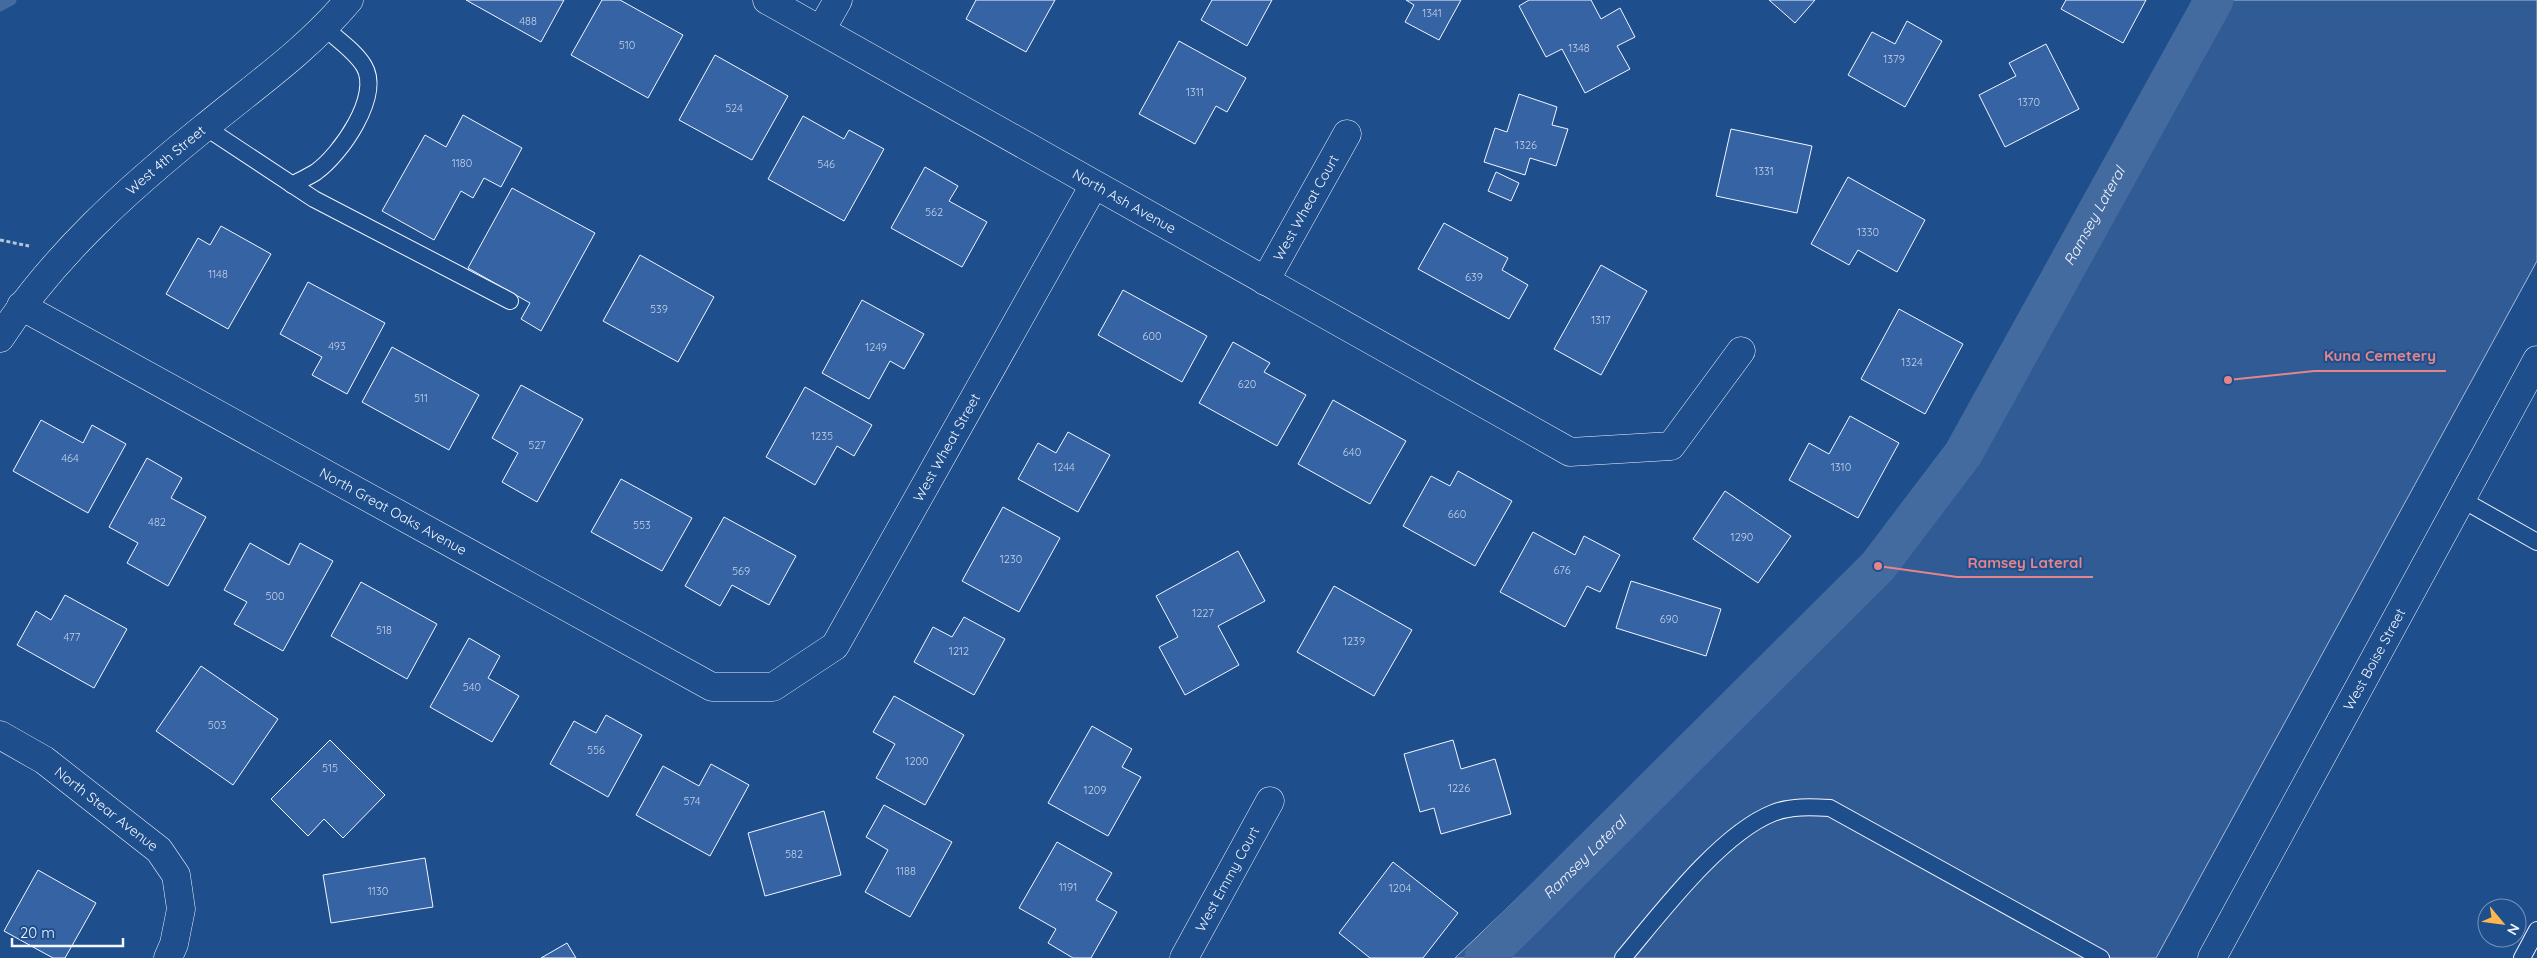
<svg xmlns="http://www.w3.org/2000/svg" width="2537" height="958" viewBox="0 0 2537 958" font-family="Quicksand,sans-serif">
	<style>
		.green { fill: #305b95; stroke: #a8bbd7 }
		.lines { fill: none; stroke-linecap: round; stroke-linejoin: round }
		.stream { stroke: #446ba0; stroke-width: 11 }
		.canal { stroke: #446ba0; stroke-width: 39 }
		.building { fill: #3563a3; stroke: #f2f6ff }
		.service-casing { stroke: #f2f6ff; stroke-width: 18 }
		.minor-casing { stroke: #f2f6ff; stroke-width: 29 }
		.tertiary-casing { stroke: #f2f6ff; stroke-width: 29 }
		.secondary-casing { stroke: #f2f6ff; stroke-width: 29 }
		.path { stroke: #b3c4dc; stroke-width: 3; stroke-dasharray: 4 2.5; stroke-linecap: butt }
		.service { stroke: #1f4e8c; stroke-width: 16 }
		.minor { stroke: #1f4e8c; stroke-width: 28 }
		.tertiary { stroke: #1f4e8c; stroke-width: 28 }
		.secondary { stroke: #1f4e8c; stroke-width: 28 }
		.labels { text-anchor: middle; stroke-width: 4; stroke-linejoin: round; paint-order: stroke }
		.number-label { font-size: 11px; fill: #c3d1e8 }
		.street-label { font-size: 14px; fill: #f2f6ff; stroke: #1f4e8c }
		.water-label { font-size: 15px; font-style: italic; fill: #f2f6ff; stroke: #1f4e8c }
		.leader { fill: none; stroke: #e38589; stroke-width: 2 }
		.callout-dot { fill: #e38589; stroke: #1f4e8c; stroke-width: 2 }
		.callout-label { font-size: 15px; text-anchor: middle; font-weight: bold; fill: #e38589; stroke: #1f4e8c; stroke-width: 4; stroke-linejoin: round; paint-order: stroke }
	</style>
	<rect width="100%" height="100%" fill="#1f4e8c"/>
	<polygon class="green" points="2193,0 2537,0 2537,261 2156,958 1455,958 1673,749 1918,499"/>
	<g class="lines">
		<polyline class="stream" points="0,6 11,0"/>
		<path class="canal" id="s1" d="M 1484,958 L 1878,566 L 1963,454 L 2214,0"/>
	</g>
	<g class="building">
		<polygon points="466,0 564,0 541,42"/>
		<polygon points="602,0 620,0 683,35 648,98 571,55"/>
		<polygon points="976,0 1055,0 1026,52 966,19"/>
		<polygon points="1212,0 1272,0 1247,46 1201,20"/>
		<polygon points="1406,0 1461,0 1439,40 1405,22 1414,5"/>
		<polygon points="1529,0 1591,0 1601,19 1620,8 1635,37 1617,46 1630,69 1585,93 1562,49 1546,57 1519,6"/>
		<polygon points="1769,0 1815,0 1795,23"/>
		<polygon points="2066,0 2146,0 2123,43 2061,9"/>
		<polygon points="1907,21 1942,41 1905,107 1848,75 1872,32 1895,44"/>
		<polygon points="1179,41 1246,78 1227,112 1216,106 1195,144 1139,114"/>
		<polygon points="2046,44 2079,109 2005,147 1979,95 2016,76 2009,63"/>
		<polygon points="715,55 788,96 752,160 679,120"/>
		<polygon points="1519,94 1557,107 1552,125 1568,129 1556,166 1530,158 1525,175 1484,162 1495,128 1507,132"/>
		<polygon points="463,115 522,148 501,187 484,178 473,198 461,191 434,240 382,211 425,135 446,147"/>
		<polygon points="803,116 844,139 849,130 884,149 844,221 768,179"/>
		<polygon points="1731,129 1812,146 1797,213 1716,196"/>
		<polygon points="925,167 958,186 949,201 987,222 962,267 891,228"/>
		<polygon points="1496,172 1519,183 1511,201 1488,191"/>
		<polygon points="1848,177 1925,220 1897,272 1858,250 1849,265 1811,244"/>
		<polygon points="512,188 595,233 541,331 521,319 530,303 468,268"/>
		<polygon points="1444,223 1508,258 1502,270 1528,285 1509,319 1418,269"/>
		<polygon points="221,226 271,254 228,329 166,294 198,238 210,245"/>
		<polygon points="640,255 714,297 678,362 603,321"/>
		<polygon points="1601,265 1647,291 1601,375 1554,349"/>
		<polygon points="308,282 385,323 347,394 312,375 322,357 280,334"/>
		<polygon points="1123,290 1207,336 1182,382 1098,335"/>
		<polygon points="862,300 924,334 904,369 890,361 869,399 822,373"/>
		<polygon points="1899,309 1963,344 1925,414 1861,379"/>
		<polygon points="1233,342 1270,363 1264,372 1306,395 1277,446 1199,403"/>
		<polygon points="392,347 479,395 449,450 362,402"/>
		<polygon points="521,385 583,419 537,502 502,482 518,453 492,438"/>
		<polygon points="805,387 872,425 854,456 837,446 815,485 766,457"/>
		<polygon points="1333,400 1406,441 1370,504 1298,464"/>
		<polygon points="1850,416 1899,443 1858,518 1789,480 1809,443 1829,454"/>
		<polygon points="41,420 83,443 92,425 126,444 88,513 13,471"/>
		<polygon points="1068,432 1110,455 1078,512 1018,479 1038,443 1056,453"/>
		<polygon points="147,458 182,478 171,498 206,517 168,586 127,563 138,543 109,527"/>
		<polygon points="1458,471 1512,501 1475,566 1403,526 1431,476 1450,486"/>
		<polygon points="621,479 692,518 662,571 591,532"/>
		<polygon points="1725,491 1791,536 1758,583 1693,539"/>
		<polygon points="1003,507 1060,538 1019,612 962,581"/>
		<polygon points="724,517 796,556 769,605 732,585 720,606 685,586"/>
		<polygon points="1533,532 1575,555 1584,536 1620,555 1600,592 1587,586 1565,627 1500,592"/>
		<polygon points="250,543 289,565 300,543 333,561 283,651 234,624 247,602 224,590"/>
		<polygon points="1238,551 1265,601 1218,626 1239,665 1185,695 1159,647 1178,637 1156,596"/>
		<polygon points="1631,581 1721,609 1706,656 1616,628"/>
		<polygon points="361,582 437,624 407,679 331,636"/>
		<polygon points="1334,586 1412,630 1374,696 1297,652"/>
		<polygon points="65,595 127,629 94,688 17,645 36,611 51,620"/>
		<polygon points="964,617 1005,639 974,695 914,662 933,627 952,637"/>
		<polygon points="469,638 500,656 488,678 519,696 492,742 430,707"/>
		<polygon points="201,666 278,719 233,785 156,731"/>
		<polygon points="894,696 964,735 925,805 876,778 895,744 873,732"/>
		<polygon points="606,715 642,735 608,797 550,764 574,721 596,733"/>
		<polygon points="1092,726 1132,749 1122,767 1141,777 1108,836 1048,803"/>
		<polygon points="330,740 385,795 343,838 324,819 308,836 271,799"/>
		<polygon points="1453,740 1461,769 1495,759 1511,814 1441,834 1434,808 1420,812 1404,754"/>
		<polygon points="711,764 749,785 710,856 636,815 663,766 699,786"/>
		<polygon points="884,805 952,842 910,917 865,892 888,850 866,837"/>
		<polygon points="824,811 841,875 765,896 748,833"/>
		<polygon points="1057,842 1112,873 1096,900 1117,912 1091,958 1073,958 1048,943 1056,929 1019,908"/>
		<polygon points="425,858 433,907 331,923 323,875"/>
		<polygon points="1393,862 1458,913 1423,958 1370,958 1339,933"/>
		<polygon points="38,870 96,903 65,958 53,958 4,931"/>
		<polygon points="567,943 576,958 541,958"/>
	</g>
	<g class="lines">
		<g class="service-casing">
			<g id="service">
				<polyline points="205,127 314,199 510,301"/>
				<path d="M 292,185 C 299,181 308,177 316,172 C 340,155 382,96 364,66 C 355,51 338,40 325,28"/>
				<polyline points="2461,499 2537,542"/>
				<path d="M 1623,958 C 1660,914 1720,834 1773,813 C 1790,806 1812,807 1830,808 L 2101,958"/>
				<polyline points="2522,958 2537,930"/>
			</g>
		</g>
		<g class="minor-casing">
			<g id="minor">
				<path id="s2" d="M 767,0 L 1570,452 L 1671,446 L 1741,351"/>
				<polyline points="821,30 838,0"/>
				<path id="s3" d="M 1265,281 L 1347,134"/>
				<path id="s4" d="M 21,306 L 712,687 L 773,687 L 835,646 L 1094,185"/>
				<path id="s5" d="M 0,735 L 44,760 L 159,850 L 176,875 L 181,909 L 174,944 L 168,958"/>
				<path id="s6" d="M 1184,958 L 1270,801"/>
			</g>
		</g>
		<g class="tertiary-casing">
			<g id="tertiary">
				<path id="s7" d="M 2212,958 L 2537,360"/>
			</g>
		</g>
		<g class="secondary-casing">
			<g id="secondary">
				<path id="s8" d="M 0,338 C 54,255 128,189 205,127 C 255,86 307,50 349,0"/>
			</g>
		</g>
		<polyline class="path" points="0,240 29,246"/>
		<use href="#service" class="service"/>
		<use href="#minor" class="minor"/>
		<use href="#tertiary" class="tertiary"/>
		<use href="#secondary" class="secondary"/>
	</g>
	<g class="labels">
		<g class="number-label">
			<text x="1432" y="17">1341</text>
			<text x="528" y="25">488</text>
			<text x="627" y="49">510</text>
			<text x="1579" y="52">1348</text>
			<text x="1894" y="63">1379</text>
			<text x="1195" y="96">1311</text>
			<text x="2029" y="106">1370</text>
			<text x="734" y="112">524</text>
			<text x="1526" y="149">1326</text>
			<text x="462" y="167">1180</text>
			<text x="826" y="168">546</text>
			<text x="1764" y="175">1331</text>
			<text x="934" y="216">562</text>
			<text x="1868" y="236">1330</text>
			<text x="218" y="278">1148</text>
			<text x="1474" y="281">639</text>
			<text x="659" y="313">539</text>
			<text x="1601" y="324">1317</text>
			<text x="1152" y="340">600</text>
			<text x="337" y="350">493</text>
			<text x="876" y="351">1249</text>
			<text x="1912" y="366">1324</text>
			<text x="1247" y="388">620</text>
			<text x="421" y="402">511</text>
			<text x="822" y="440">1235</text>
			<text x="537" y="449">527</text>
			<text x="1352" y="456">640</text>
			<text x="70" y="462">464</text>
			<text x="1064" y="471">1244</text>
			<text x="1841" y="471">1310</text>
			<text x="1457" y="518">660</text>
			<text x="157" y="526">482</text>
			<text x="642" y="529">553</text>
			<text x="1742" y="541">1290</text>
			<text x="1011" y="563">1230</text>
			<text x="1562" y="574">676</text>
			<text x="741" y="575">569</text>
			<text x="275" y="600">500</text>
			<text x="1203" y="617">1227</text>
			<text x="1669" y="623">690</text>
			<text x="384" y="634">518</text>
			<text x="72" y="641">477</text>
			<text x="1354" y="645">1239</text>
			<text x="959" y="655">1212</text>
			<text x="472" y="691">540</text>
			<text x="217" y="729">503</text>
			<text x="596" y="754">556</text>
			<text x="917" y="765">1200</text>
			<text x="330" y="772">515</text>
			<text x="1459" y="792">1226</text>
			<text x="1095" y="794">1209</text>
			<text x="692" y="805">574</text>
			<text x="794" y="858">582</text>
			<text x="906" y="875">1188</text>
			<text x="1068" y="891">1191</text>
			<text x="1400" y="892">1204</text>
			<text x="378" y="895">1130</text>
		</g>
		<g class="street-label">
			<text dy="5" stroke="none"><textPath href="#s8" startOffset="244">West 4th Street</textPath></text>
			<text dy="5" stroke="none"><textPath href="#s2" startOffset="410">North Ash Avenue</textPath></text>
			<text dy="5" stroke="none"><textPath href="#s3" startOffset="84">West Wheat Court</textPath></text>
			<text dy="5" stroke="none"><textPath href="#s4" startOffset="1152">West Wheat Street</textPath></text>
			<text dy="5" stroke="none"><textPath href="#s4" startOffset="425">North Great Oaks Avenue</textPath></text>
			<text dy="5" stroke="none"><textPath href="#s7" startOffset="340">West Boise Street</textPath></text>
			<text dy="5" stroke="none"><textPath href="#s5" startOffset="130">North Stear Avenue</textPath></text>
			<text dy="5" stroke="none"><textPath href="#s6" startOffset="90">West Emmy Court</textPath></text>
		</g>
		<g class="water-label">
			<text dy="5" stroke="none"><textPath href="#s1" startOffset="968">Ramsey Lateral</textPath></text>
			<text dy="5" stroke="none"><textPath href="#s1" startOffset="142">Ramsey Lateral</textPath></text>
		</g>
	</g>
	<path class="leader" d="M2228 380L2314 371H2446M1878 566L1957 577H2093"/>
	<g class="callout-dot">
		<circle cx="2228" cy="380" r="5"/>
		<circle cx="1878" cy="566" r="5"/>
	</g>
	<g class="callout-label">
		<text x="2380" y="361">Kuna Cemetery</text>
		<text x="2025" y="568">Ramsey Lateral</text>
	</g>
	<g transform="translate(2502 923) rotate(119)"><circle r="24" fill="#1f4e8c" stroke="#7391ba"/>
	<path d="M0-4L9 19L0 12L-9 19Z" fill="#ffb74d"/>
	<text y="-8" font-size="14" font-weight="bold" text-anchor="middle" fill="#f2f6ff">N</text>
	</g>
	<path d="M12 938v8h111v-8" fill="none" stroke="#f2f6ff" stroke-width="2.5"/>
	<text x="20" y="938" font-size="15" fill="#f2f6ff" stroke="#1f4e8c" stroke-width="4" paint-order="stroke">20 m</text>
</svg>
